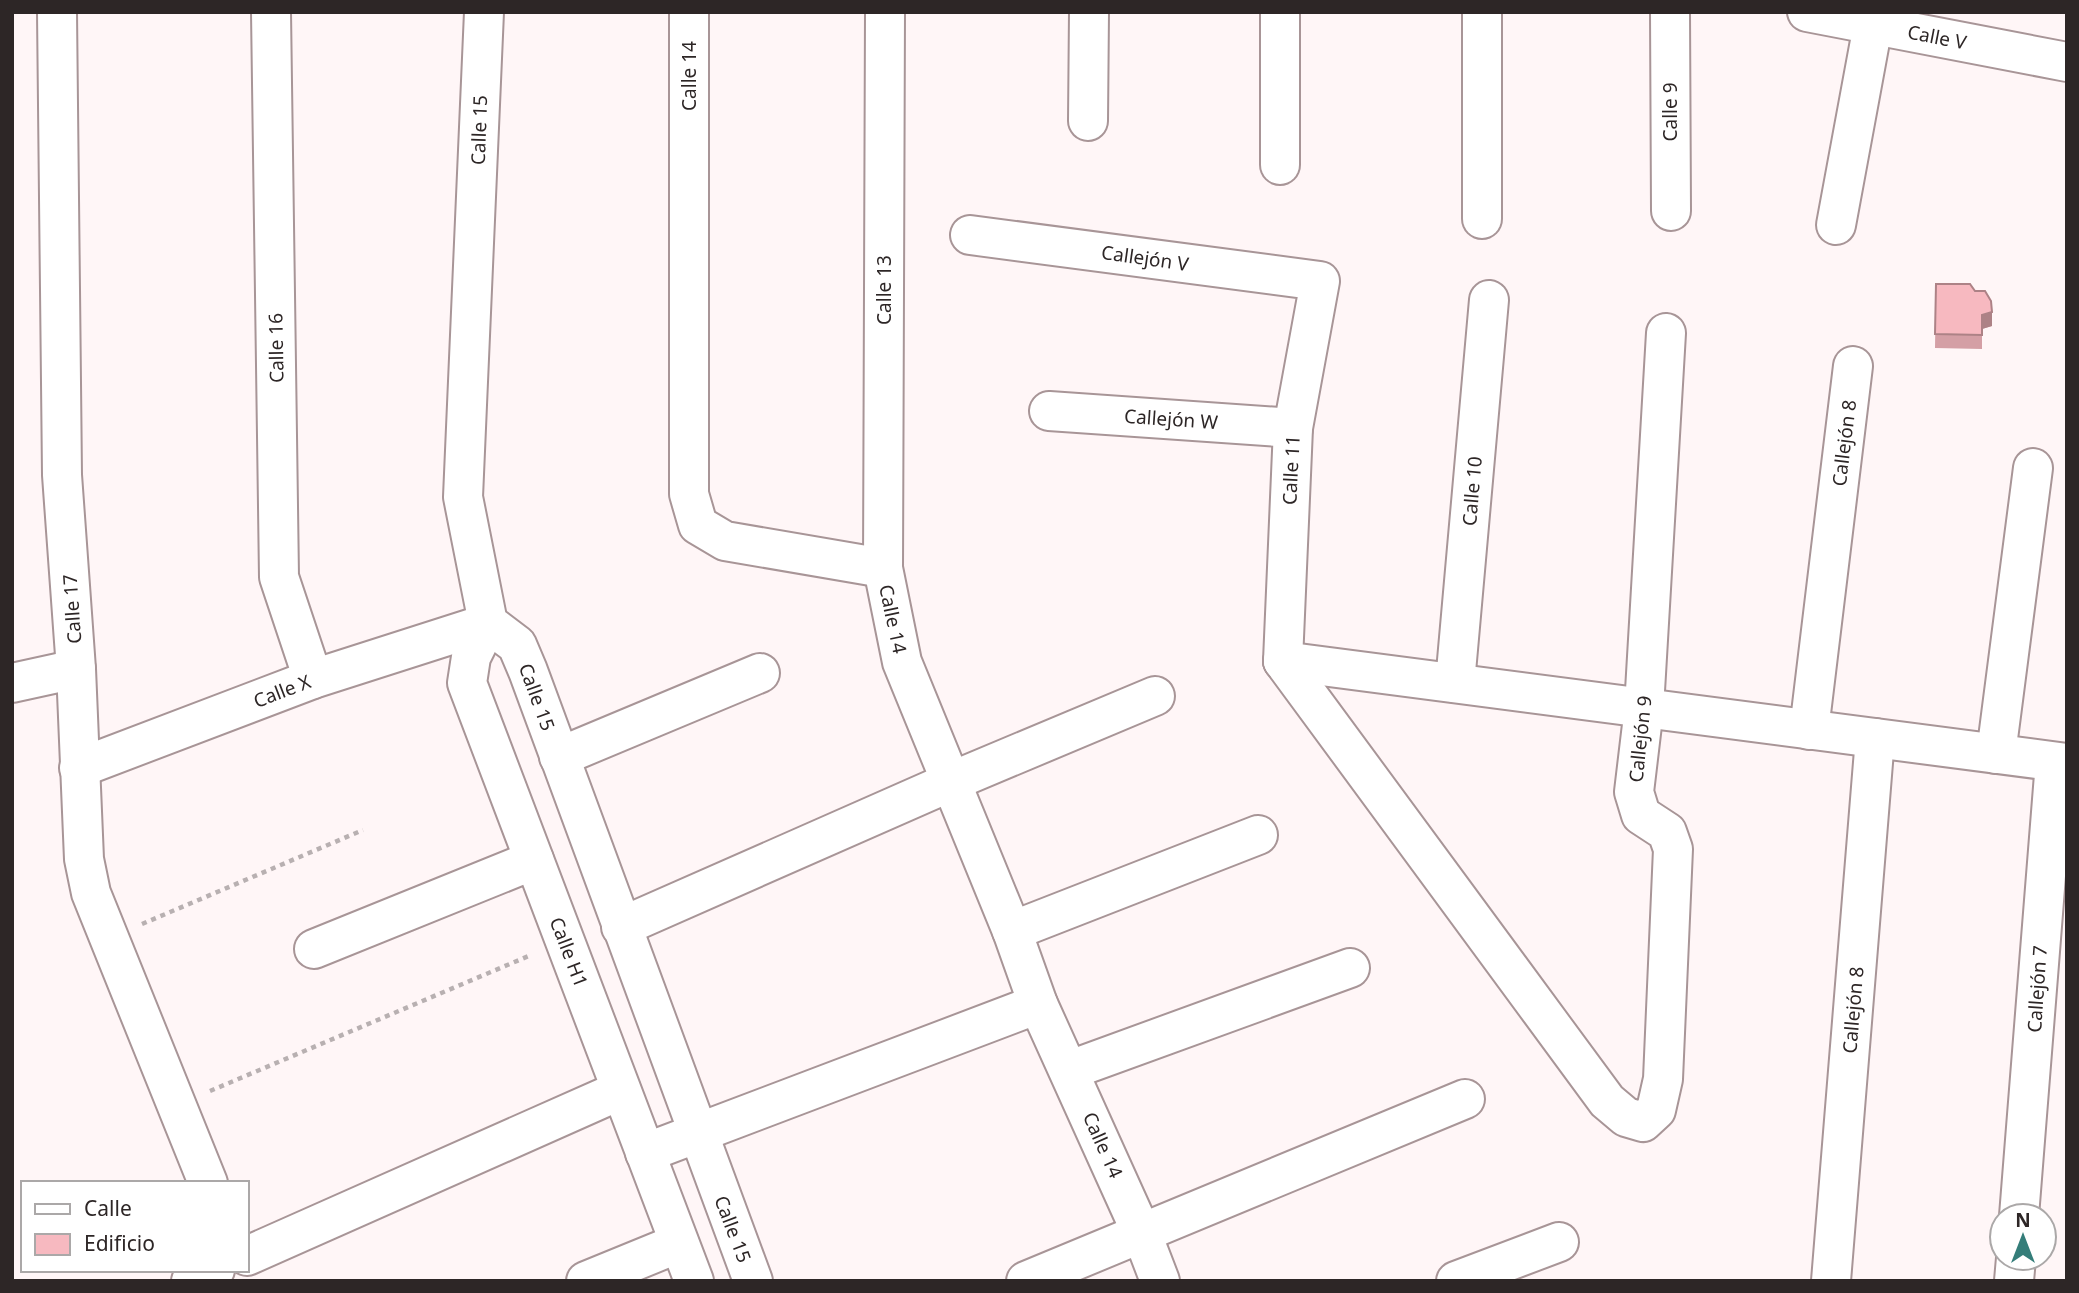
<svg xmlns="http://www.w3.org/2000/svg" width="2079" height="1293" viewBox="0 0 2079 1293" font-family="'Noto Sans',sans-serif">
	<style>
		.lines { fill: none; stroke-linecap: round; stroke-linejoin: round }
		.minor-casing { stroke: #a89597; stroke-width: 42 }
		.path { stroke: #b8b0b1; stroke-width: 4.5; stroke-dasharray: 5 5; stroke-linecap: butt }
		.minor { stroke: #fff; stroke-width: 38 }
		.wall { fill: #d49fa5 }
		.shaded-wall { fill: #ad8286 }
		.building { fill: #f7b9c0; stroke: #ad8286; stroke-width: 2 }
		.labels { text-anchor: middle; stroke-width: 6; stroke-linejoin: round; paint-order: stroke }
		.street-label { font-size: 19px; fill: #2d2626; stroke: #fff }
	</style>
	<rect width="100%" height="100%" fill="#fff6f7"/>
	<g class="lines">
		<g class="minor-casing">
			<g id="minor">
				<polyline points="57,12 62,475 76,669 84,859 91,893 208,1183"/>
				<polyline points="271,12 279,577 313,679"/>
				<polyline points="484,12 463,497 488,623 517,645 528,671 753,1281"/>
				<polyline points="689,12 689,494 698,525 725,541 883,568"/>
				<polyline points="885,12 883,568 902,662 1012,931 1038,1004 1142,1234 1160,1281"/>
				<polyline points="1670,12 1671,211"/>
				<polyline points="1807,12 2067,62"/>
				<polyline points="1088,121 1089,12"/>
				<polyline points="1280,165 1280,12"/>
				<polyline points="1482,219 1482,12"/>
				<polyline points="1836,225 1873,25"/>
				<polyline points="970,235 1320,281 1293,428 1283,661"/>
				<polyline points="1049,411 1293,428"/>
				<polyline points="488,623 471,657 467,683 694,1281"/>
				<polyline points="1283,661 1607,1101 1626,1117 1643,1122 1656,1110 1663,1079 1673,849 1667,832 1641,815 1634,792 1644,708 1666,333"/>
				<polyline points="1283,661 2067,763"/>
				<polyline points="12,683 76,669"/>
				<polyline points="1455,683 1489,300"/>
				<polyline points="1809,730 1853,366"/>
				<polyline points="1996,754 2033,468"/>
				<polyline points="559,757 760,673"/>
				<polyline points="79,768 313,679 488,623"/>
				<polyline points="621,927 950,782 1155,696"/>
				<polyline points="1012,931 1258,835"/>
				<polyline points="314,949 534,860"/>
				<polyline points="1070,1070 1350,968"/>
				<polyline points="645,1153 1038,1004"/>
				<polyline points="2019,1216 2055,762"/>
				<polyline points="247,1256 621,1090"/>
				<polyline points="191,1281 215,1270"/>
				<polyline points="586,1281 679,1243"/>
				<polyline points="1026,1281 1465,1099"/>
				<polyline points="1456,1281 1559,1242"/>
				<polyline points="1831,1281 1875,738"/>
				<polyline points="2014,1281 2016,1258"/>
			</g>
		</g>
		<g class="path">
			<polyline points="142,924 363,830"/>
			<polyline points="210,1091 531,955"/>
		</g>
		<use href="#minor" class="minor"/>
	</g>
	<polygon class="wall" points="1936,284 1992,326 1982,329 1982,349 1935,348"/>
	<polygon class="shaded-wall" points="1992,312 1992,326 1982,329 1982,315"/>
	<polygon class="building" points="1936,284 1970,284 1975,291 1985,291 1991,301 1992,312 1982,315 1982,335 1935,334"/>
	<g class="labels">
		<g class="street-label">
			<text transform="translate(1937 37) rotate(11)" y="7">Calle V</text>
			<text transform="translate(689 76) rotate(-90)" y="7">Calle 14</text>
			<text transform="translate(1670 112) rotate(-90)" y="7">Calle 9</text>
			<text transform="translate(479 130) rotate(-88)" y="7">Calle 15</text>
			<text transform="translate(1145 258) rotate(8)" y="7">Callejón V</text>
			<text transform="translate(884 290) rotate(-90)" y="7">Calle 13</text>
			<text transform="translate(276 348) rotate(-91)" y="7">Calle 16</text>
			<text transform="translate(1171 419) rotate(4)" y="7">Callejón W</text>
			<text transform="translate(1844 443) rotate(-83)" y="7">Callejón 8</text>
			<text transform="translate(1291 470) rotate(-87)" y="7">Calle 11</text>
			<text transform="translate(1472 491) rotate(-85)" y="7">Calle 10</text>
			<text transform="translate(72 609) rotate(-94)" y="7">Calle 17</text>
			<text transform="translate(893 619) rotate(78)" y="7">Calle 14</text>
			<text transform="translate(282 691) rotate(-21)" y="7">Calle X</text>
			<text transform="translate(537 697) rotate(70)" y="7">Calle 15</text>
			<text transform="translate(1640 739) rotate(-84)" y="7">Callejón 9</text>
			<text transform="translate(569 952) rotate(69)" y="7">Calle H1</text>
			<text transform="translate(2037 989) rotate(-86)" y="7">Callejón 7</text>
			<text transform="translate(1853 1010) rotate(-85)" y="7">Callejón 8</text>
			<text transform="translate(1103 1145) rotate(66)" y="7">Calle 14</text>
			<text transform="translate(733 1229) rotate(69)" y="7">Calle 15</text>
		</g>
	</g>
	<rect width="2079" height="1293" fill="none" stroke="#2d2626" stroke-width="28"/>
	<rect x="21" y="1181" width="228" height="91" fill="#ffffff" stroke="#aba8a8" stroke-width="2"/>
	<rect x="35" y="1204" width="35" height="10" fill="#ffffff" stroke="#aba8a8" stroke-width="2"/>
	<text x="84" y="1216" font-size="21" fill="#2d2626">Calle</text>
	<rect x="35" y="1234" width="35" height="21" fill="#f7b9c0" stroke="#aba8a8" stroke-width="2"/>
	<text x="84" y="1251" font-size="21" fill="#2d2626">Edificio</text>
	<g transform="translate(2023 1237)"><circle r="33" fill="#ffffff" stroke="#aba8a8" stroke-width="2"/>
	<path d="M0-5L12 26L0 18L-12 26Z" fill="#347d79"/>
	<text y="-10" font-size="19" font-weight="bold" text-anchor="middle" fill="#2d2626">N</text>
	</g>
</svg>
